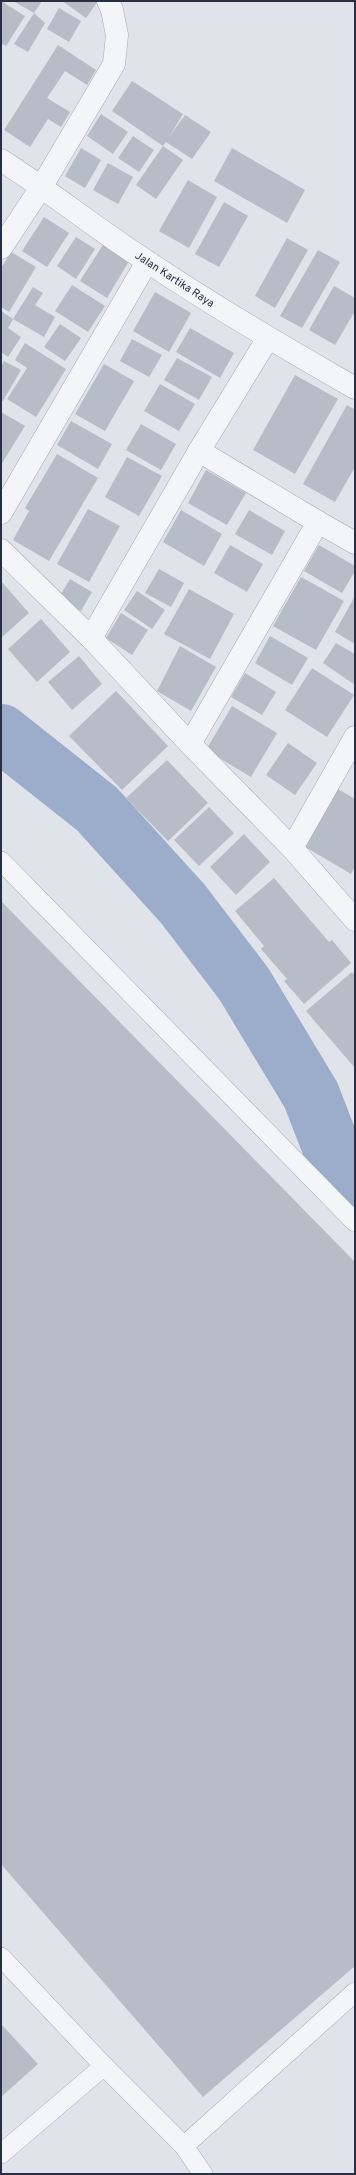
<svg xmlns="http://www.w3.org/2000/svg" width="356" height="2175" viewBox="0 0 356 2175" font-family="Overpass,sans-serif">
	<style>
		.lines { fill: none; stroke-linecap: round; stroke-linejoin: round }
		.river { stroke: #9badca; stroke-width: 58 }
		.building { fill: #b8bcc7 }
		.lane-casing { stroke: #a6a9b4; stroke-width: 20 }
		.street-casing { stroke: #a6a9b4; stroke-width: 23 }
		.lane { stroke: #f4f5f8; stroke-width: 19 }
		.street { stroke: #f4f5f8; stroke-width: 22 }
		.labels { text-anchor: middle; stroke-width: 3; stroke-linejoin: round; paint-order: stroke }
		.street-label { font-size: 11px; fill: #292f42; stroke: #f1f3f7 }
	</style>
	<rect width="100%" height="100%" fill="#e1e3ea"/>
	<g class="lines">
		<polyline class="river" points="1,733 97,809 183,904 244,984 311,1095 337,1162 355,1184"/>
	</g>
	<g class="building">
		<polygon points="1,1 25,16 6,46 1,43"/>
		<polygon points="13,1 42,1 34,13"/>
		<polygon points="62,1 98,1 86,18"/>
		<polygon points="59,8 81,21 69,42 47,29"/>
		<polygon points="34,13 45,23 28,52 14,44"/>
		<polygon points="58,45 96,70 87,85 65,71 47,98 70,112 61,127 48,119 30,147 4,130"/>
		<polygon points="132,81 183,114 169,137 185,115 211,132 192,159 166,142 163,146 183,160 156,199 136,185 163,146 112,111"/>
		<polygon points="101,114 128,132 113,154 87,136"/>
		<polygon points="133,136 154,150 139,172 118,158"/>
		<polygon points="81,148 101,160 85,188 65,176"/>
		<polygon points="232,148 305,190 287,223 214,181"/>
		<polygon points="108,163 133,177 118,204 93,190"/>
		<polygon points="188,180 217,197 189,248 159,231"/>
		<polygon points="224,202 248,216 219,267 195,254"/>
		<polygon points="44,217 69,233 47,267 22,251"/>
		<polygon points="76,237 95,249 76,279 57,266"/>
		<polygon points="287,238 308,250 275,308 255,296"/>
		<polygon points="106,240 132,256 107,298 80,281"/>
		<polygon points="318,250 340,262 302,328 280,316"/>
		<polygon points="11,252 36,267 9,312 1,307 1,268"/>
		<polygon points="72,285 105,306 88,332 55,311"/>
		<polygon points="334,286 355,298 355,311 335,345 309,330"/>
		<polygon points="33,287 43,293 35,305 55,317 44,337 13,319"/>
		<polygon points="155,292 191,313 169,352 133,331"/>
		<polygon points="1,311 13,319 8,328 21,337 8,357 1,352"/>
		<polygon points="60,324 81,338 65,361 44,347"/>
		<polygon points="190,328 234,353 220,378 176,352"/>
		<polygon points="132,339 162,355 149,377 120,361"/>
		<polygon points="25,343 66,369 36,417 7,399 27,368 15,360"/>
		<polygon points="177,358 212,377 199,400 164,380"/>
		<polygon points="4,361 21,370 3,401 1,400 1,367"/>
		<polygon points="104,364 134,381 105,431 75,414"/>
		<polygon points="295,375 338,399 295,474 253,450"/>
		<polygon points="160,384 195,404 179,431 144,411"/>
		<polygon points="347,405 355,410 355,467 335,502 303,484"/>
		<polygon points="1,412 25,426 1,465"/>
		<polygon points="71,421 112,444 98,469 57,445"/>
		<polygon points="141,424 176,444 161,470 126,450"/>
		<polygon points="57,454 98,478 49,561 13,540 29,511 25,508"/>
		<polygon points="127,457 162,476 139,516 105,497"/>
		<polygon points="206,470 246,493 227,525 188,503"/>
		<polygon points="88,509 120,526 89,582 57,564"/>
		<polygon points="181,510 222,534 204,566 163,542"/>
		<polygon points="249,510 285,531 272,555 235,534"/>
		<polygon points="230,545 263,564 247,592 214,573"/>
		<polygon points="319,545 355,566 355,571 342,593 304,571"/>
		<polygon points="159,569 184,583 171,607 145,593"/>
		<polygon points="301,577 344,601 316,650 273,626"/>
		<polygon points="70,579 92,592 81,611 59,597"/>
		<polygon points="1,581 29,613 1,638"/>
		<polygon points="189,589 234,614 210,659 164,634"/>
		<polygon points="137,591 165,610 152,629 124,610"/>
		<polygon points="355,596 355,644 335,632"/>
		<polygon points="121,613 148,630 132,655 106,638"/>
		<polygon points="41,619 70,652 37,682 8,649"/>
		<polygon points="270,636 308,658 292,685 255,663"/>
		<polygon points="336,643 355,654 355,685 323,663"/>
		<polygon points="180,646 216,667 191,711 157,691"/>
		<polygon points="79,656 102,684 72,710 48,682"/>
		<polygon points="312,668 354,695 327,737 285,710"/>
		<polygon points="245,673 276,692 262,715 231,697"/>
		<polygon points="116,691 168,746 122,790 69,736"/>
		<polygon points="232,706 277,733 251,777 206,750"/>
		<polygon points="288,743 317,763 295,795 266,775"/>
		<polygon points="167,760 208,803 168,841 126,798"/>
		<polygon points="336,788 355,799 355,866 351,874 302,845"/>
		<polygon points="209,807 234,833 199,866 174,840"/>
		<polygon points="244,834 270,862 236,895 210,867"/>
		<polygon points="274,878 329,942 332,940 351,963 304,1004 284,981 287,979 261,949 264,946 235,911"/>
		<polygon points="1,901 355,1262 355,1966 203,2097 1,1864"/>
		<polygon points="352,972 355,976 355,1068 306,1011"/>
		<polygon points="1,2024 38,2064 1,2097"/>
	</g>
	<g class="lines">
		<g class="lane-casing">
			<g id="lane">
				<polyline points="1,861 355,1222"/>
				<polyline points="1,1957 104,2066 184,2146 203,2174"/>
				<polyline points="184,2146 355,1992"/>
				<polyline points="1,2154 104,2066"/>
			</g>
		</g>
		<g class="street-casing">
			<g id="street">
				<path d="M 1,160 C 51,192 98,230 148,262 C 215,307 285,348 355,388"/>
				<polyline points="1,248 42,186 114,64 117,35 112,10 108,1"/>
				<polyline points="199,451 318,522"/>
				<polyline points="1,513 147,262"/>
				<polyline points="1,550 91,638 190,744 292,848 355,920"/>
				<polyline points="91,638 199,451 268,338"/>
				<polyline points="190,744 318,522 355,543"/>
				<polyline points="292,848 355,737"/>
			</g>
		</g>
		<use href="#lane" class="lane"/>
		<use href="#street" class="street"/>
	</g>
	<g class="labels">
		<g class="street-label">
			<text transform="translate(175 279) rotate(33)" y="4">Jalan Kartika Raya</text>
		</g>
	</g>
	<rect width="356" height="2175" fill="none" stroke="#292f42" stroke-width="4"/>
</svg>
